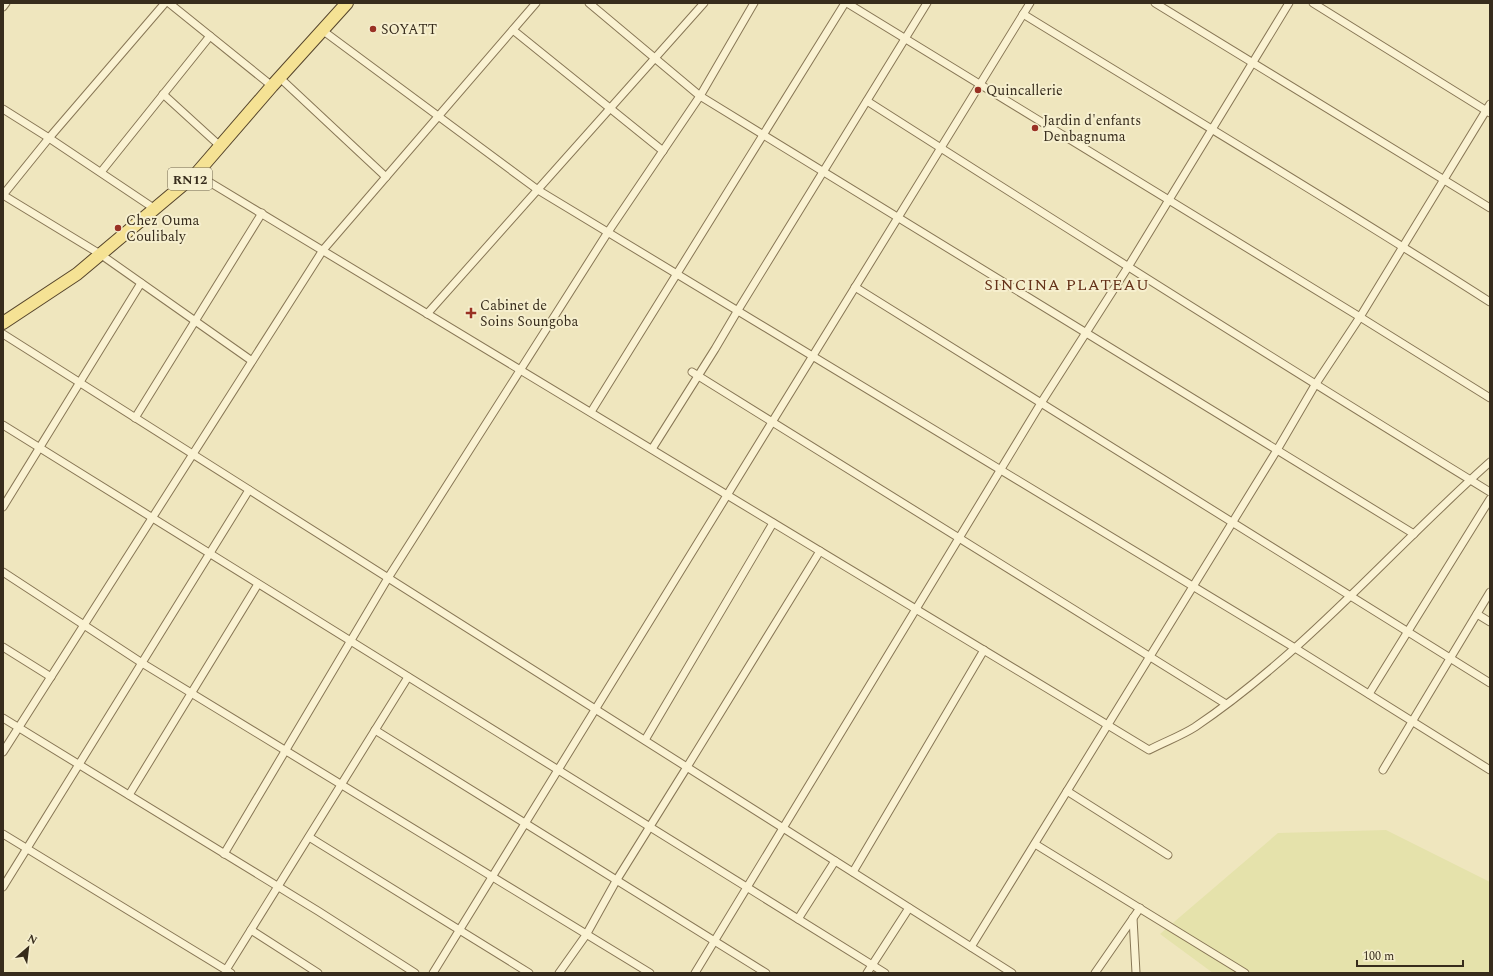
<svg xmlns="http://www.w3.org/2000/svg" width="1493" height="976" viewBox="0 0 1493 976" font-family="Spectral,serif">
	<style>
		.farmland { fill: #e5e2ab }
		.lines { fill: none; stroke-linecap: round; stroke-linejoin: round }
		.street-casing { stroke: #887756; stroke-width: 9 }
		.primary-casing { stroke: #55442b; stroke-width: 14 }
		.street { stroke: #faf2d2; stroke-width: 7 }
		.primary { stroke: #f5e294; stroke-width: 12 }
		.poi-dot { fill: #993124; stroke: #f6efce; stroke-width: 1.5 }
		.labels { text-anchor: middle; stroke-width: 4; stroke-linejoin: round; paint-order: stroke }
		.shield { fill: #f6efce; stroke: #706651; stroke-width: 1 }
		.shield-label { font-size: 13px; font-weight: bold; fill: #372c1c }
		.poi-label { font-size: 14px; fill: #372c1c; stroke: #f6efce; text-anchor: start }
		.quarter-label { font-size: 16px; letter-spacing: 1px; fill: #653219; stroke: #f6efce }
	</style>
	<rect width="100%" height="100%" fill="#efe6be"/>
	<polygon class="farmland" points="1386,830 1490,882 1490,973 1213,973 1160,934 1278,833"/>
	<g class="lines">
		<g class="street-casing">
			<g id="street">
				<polyline points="165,3 49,138 3,195 100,254 252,361"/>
				<polyline points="169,3 272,86"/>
				<polyline points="589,3 700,96 1414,534"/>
				<polyline points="847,3 1360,317 1490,398"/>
				<polyline points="1155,3 1490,208"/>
				<polyline points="1313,3 1490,113"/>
				<polyline points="3,7 6,3"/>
				<path d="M 1023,14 C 1179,110 1336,203 1490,302"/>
				<polyline points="322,30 538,190 1295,648 1490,770"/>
				<polyline points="513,30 663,151"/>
				<polyline points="280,78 386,177"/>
				<polyline points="163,94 220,146"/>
				<path d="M 867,101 C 1074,233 1281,364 1490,492"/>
				<polyline points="3,109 49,138 155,209"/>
				<polyline points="101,172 210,36"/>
				<path d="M 196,174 L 1149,750 C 1164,742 1181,736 1195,727 C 1306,652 1391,550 1490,462"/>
				<polyline points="855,287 1490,683"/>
				<polyline points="427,314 704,3"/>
				<polyline points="3,334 1012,973"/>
				<polyline points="692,372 1226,704"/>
				<polyline points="591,412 845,3"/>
				<polyline points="135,418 262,213"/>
				<polyline points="3,425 885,973"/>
				<polyline points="652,449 715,349 738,310 927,3"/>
				<polyline points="3,507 141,283"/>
				<polyline points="3,572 142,663 650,973"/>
				<polyline points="1477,614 1490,622"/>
				<polyline points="3,647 51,677"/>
				<polyline points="1369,694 1490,499"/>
				<polyline points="3,718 318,911 415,973"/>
				<polyline points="375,730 766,973"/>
				<polyline points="645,740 773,523"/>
				<polyline points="3,752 323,250 536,3"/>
				<polyline points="1383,770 1490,592"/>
				<polyline points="1067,791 1168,855"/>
				<polyline points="129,795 258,584"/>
				<polyline points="3,834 231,973"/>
				<polyline points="309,837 529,973"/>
				<polyline points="1035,844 1245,973"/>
				<polyline points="224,854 388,578 608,232 700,96 754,3"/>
				<polyline points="853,872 984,650"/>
				<polyline points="3,887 249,490"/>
				<polyline points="1133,918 1136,973"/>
				<polyline points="798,919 835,861"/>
				<polyline points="251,930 318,973"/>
				<polyline points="971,947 1277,450 1315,385 1360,317 1490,104"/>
				<polyline points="226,970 408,677"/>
				<polyline points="433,973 1030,3"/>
				<polyline points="559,973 586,935 616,881 687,767 820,551"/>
				<polyline points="695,973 1041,403 1128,267 1289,3"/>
				<polyline points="867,973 909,908"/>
				<polyline points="1095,973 1140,908"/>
			</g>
		</g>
		<g class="primary-casing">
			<polyline id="primary" points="3,323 77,274 196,174 272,86 347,3"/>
		</g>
		<use href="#street" class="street"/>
		<use href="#primary" class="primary"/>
	</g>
	<g class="poi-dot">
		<circle cx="373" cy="29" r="4"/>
		<circle cx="978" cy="90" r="4"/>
		<circle cx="1035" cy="128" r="4"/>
		<circle cx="118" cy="228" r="4"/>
		<path d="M469 307h4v4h4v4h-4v4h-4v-4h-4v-4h4z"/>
	</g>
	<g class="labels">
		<rect class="shield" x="168" y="168" width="44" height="22" rx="3"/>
		<g class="shield-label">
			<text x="190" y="184">RN12</text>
		</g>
		<g class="poi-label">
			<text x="381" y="34">SOYATT</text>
			<text x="986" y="95">Quincallerie</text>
			<text x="1043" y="125">Jardin d'enfants<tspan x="1043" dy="16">Denbagnuma</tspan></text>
			<text x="126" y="225">Chez Ouma<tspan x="126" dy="16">Coulibaly</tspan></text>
			<text x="480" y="310">Cabinet de<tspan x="480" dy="16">Soins Soungoba</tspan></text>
		</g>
		<g class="quarter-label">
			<text x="1067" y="290">SINCINA PLATEAU</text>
		</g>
	</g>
	<rect width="1493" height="976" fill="none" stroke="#372c1c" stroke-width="8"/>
	<g transform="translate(28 948) rotate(28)" stroke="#f6efce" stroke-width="3" paint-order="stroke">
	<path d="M0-3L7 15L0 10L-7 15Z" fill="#372c1c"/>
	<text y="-6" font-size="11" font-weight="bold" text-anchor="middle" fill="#372c1c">N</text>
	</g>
	<path d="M1357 960v6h106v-6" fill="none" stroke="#372c1c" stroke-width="2"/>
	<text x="1363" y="960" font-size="12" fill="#372c1c" stroke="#f6efce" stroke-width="3" paint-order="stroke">100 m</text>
</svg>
